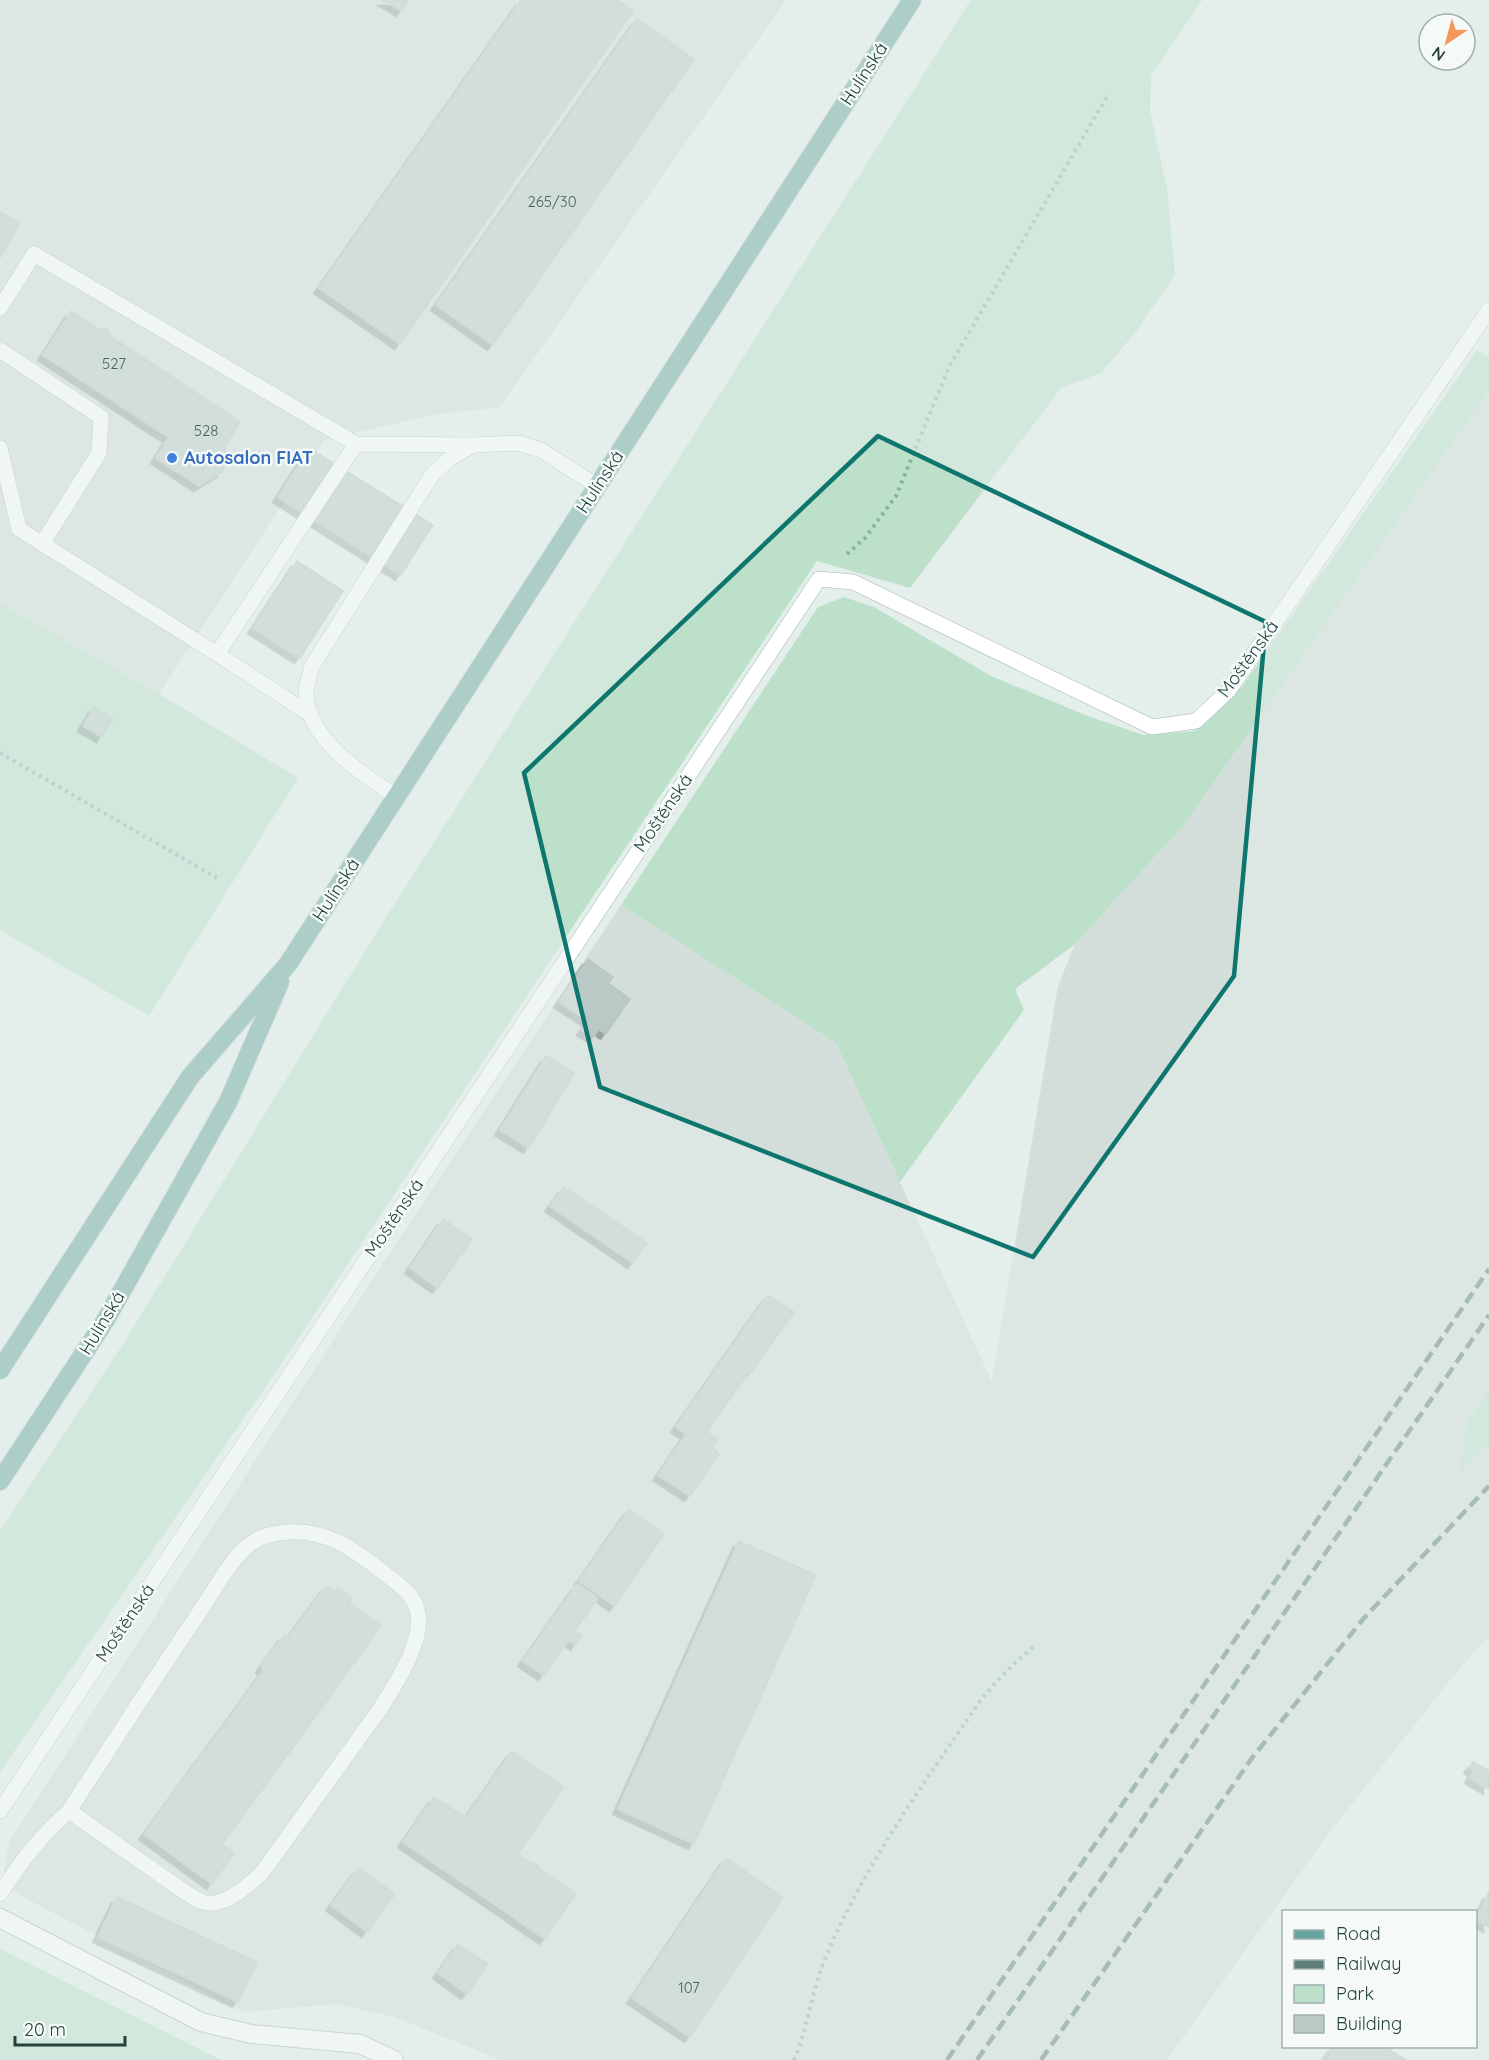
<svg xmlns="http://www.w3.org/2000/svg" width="1489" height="2060" viewBox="0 0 1489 2060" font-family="Quicksand,sans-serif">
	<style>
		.built { fill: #d3dedb }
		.green { fill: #bde0cb }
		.building { fill: #bac9c5; stroke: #b7c8c3; stroke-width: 1.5; filter: url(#shadow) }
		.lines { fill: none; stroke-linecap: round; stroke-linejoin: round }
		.service-casing { stroke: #a6b7b3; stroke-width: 16 }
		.tertiary-casing { stroke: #a6b7b3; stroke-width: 20 }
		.primary-casing { stroke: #c1cac9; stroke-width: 20 }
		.path { stroke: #84b3ab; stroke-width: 4; stroke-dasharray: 3 4.5; stroke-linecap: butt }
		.service { stroke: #fff; stroke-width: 15 }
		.tertiary { stroke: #fff; stroke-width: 18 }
		.primary { stroke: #68a59e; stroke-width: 18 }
		.rail { stroke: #5e7c78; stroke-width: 4.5; stroke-dasharray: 12 6; stroke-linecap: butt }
		.marked { fill: none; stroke: #0f766e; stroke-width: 4.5; stroke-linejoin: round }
		.shop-dot { fill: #3f7fe0; stroke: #f5faf9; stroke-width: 2 }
		.labels { text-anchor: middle; stroke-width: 5; stroke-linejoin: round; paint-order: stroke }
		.number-label { font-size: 15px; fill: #49635f }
		.street-label { font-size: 18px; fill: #23413d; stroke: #f5faf9 }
		.shop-label { font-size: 18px; font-weight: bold; fill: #366cbe; stroke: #f5faf9; text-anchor: start }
	</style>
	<defs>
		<filter id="shadow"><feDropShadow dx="-5.5" dy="5.5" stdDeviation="0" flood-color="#0004"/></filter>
	</defs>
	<rect width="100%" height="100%" fill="#e4eeeb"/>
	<g class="built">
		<polygon points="0,0 786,0 500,407 437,414 324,440 159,694 0,603"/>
		<polygon points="1489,391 1489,1390 1466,1423 1460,1471 1489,1444 1489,1637 1460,1668 1329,1833 1167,2060 501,2060 394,2017 337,2004 243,2012 2,1886 9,1842 361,1297 621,905 836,1043 992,1382 1058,986 1075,944 1184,825"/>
	</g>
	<g class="green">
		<polygon points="971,0 1202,0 1151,76 1150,111 1167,188 1175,275 1135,333 1101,373 1061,388 910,588 817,561 271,1379 0,1772 0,1531 123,1344 385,919"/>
		<polygon points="1477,350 1489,358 1489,391 1184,825 1075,944 1015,989 1024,1010 900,1182 836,1043 621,905 818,607 844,597 874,607 991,676 1088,716 1143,735 1194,731 1242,687"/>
		<polygon points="0,603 159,694 298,778 149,1016 0,930"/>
		<polygon points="1489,1390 1489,1444 1460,1472 1466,1423"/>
		<polygon points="0,1949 221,2060 0,2060"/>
	</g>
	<g class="building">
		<polygon points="383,0 408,0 402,11"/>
		<polygon points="521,0 617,0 633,11 400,344 319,288"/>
		<polygon points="637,19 694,59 493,345 436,305"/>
		<polygon points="0,212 20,223 0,258"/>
		<polygon points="71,311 99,329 107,328 110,336 177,380 148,424 43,355"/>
		<polygon points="177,380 240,422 226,444 223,471 199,486 156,458 169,437 148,424"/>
		<polygon points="309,448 433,525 401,575 278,497"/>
		<polygon points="297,561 343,591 300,658 253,628"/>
		<polygon points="94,707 113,719 102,737 83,726"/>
		<polygon points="588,959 613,977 608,983 630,999 606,1034 599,1029 593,1037 582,1030 588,1021 559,1002"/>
		<polygon points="546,1056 574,1073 529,1148 500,1130"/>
		<polygon points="564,1187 647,1243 633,1263 550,1206"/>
		<polygon points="443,1219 472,1239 438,1288 410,1268"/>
		<polygon points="768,1295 794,1312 751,1373 726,1355"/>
		<polygon points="726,1355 749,1372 707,1432 718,1440 712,1448 718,1452 717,1454 676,1427"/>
		<polygon points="686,1434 719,1455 690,1496 658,1475"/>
		<polygon points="629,1509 664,1534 615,1606 579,1581"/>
		<polygon points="739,1541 816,1575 694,1844 618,1809"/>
		<polygon points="577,1584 598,1598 575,1631 582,1636 576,1645 569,1640 544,1675 523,1661"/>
		<polygon points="326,1586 335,1592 338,1588 352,1598 349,1603 381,1626 281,1764 225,1724 264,1670 261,1667 284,1635 288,1638"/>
		<polygon points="225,1724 281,1764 222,1844 234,1853 212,1884 144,1834"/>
		<polygon points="512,1751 564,1787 487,1899 435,1864"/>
		<polygon points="1473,1762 1489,1771 1489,1789 1470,1778 1474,1771 1469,1768"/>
		<polygon points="434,1797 466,1818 435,1864 403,1842"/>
		<polygon points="518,1854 534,1865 535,1863 538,1865 537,1867 576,1894 545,1939 487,1899"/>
		<polygon points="726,1858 783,1897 690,2037 632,1998"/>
		<polygon points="358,1868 395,1894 367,1932 331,1905"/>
		<polygon points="1489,1892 1489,1927 1476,1920"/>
		<polygon points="117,1897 257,1962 238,2002 98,1937"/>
		<polygon points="458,1944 488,1964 467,1994 438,1973"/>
		<polygon points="1333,2046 1384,2046 1406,2060 1324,2060"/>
	</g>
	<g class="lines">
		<g class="service-casing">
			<g id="service">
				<polyline points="0,308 34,254 356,444"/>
				<polyline points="0,350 101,417 99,453 42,544"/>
				<polyline points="0,448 19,529 217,654"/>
				<polyline points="311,715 217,654 356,444 473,445"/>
				<path d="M 396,796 C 363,775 307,739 306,694 C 306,685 310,675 312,666 L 432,475 L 449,459 L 473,445 L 518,443 L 541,450 L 597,486"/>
				<polyline points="0,1811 819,579 853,582 1152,727 1196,721 1229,690 1489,310"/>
				<path d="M 0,1894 C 22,1860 38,1839 69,1811 C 112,1744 156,1676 201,1610 C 215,1589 232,1556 253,1542 C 263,1535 275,1533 287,1532 C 328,1529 354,1550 384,1573 C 399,1585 415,1594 418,1614 C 423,1643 395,1685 380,1709 L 261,1874 C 249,1885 222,1909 203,1902 C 197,1900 192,1896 186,1893 L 69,1811"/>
			</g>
		</g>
		<g class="tertiary-casing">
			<polyline id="tertiary" points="0,1918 201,2022 251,2034 360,2044 394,2060"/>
		</g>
		<g class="primary-casing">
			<g id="primary">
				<polyline points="0,1370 190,1077 288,964 912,0"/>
				<polyline points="0,1481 105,1321 228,1102 280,982"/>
			</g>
		</g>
		<g class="path">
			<polyline points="847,554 865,538 896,496 949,367 1109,93"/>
			<polyline points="0,753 217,878"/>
			<path d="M 794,2060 C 808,2028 811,1992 825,1959 C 863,1867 922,1786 978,1704 C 995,1682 1013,1663 1035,1646"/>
		</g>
		<use href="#service" class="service"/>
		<use href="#tertiary" class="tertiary"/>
		<use href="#primary" class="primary"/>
		<g class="rail">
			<polyline points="947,2060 1489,1269"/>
			<polyline points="977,2060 1489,1315"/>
			<polyline points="1041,2060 1252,1758 1364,1618 1489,1486"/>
		</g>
	</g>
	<path d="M0 0H1489V2060H0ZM 878,436 L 1266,622 L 1234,976 L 1033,1257 L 600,1087 L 524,773 Z" fill="#e4eeeb" fill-opacity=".55" fill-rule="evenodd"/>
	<path class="marked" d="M 878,436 L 1266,622 L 1234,976 L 1033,1257 L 600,1087 L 524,773 Z"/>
	<circle class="shop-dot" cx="172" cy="458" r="6"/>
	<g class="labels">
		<g class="number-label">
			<text x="552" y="207">265/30</text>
			<text x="114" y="369">527</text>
			<text x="206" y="436">528</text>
			<text x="689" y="1993">107</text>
		</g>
		<g class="street-label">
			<text transform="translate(864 74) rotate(-57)" y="6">Hulínská</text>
			<text transform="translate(600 482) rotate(-57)" y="6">Hulínská</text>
			<text transform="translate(1248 659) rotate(-54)" y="6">Moštěnská</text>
			<text transform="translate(663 813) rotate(-56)" y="6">Moštěnská</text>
			<text transform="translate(336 890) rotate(-57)" y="6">Hulínská</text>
			<text transform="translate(394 1218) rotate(-56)" y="6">Moštěnská</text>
			<text transform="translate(102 1323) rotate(-59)" y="6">Hulínská</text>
			<text transform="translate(125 1623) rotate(-56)" y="6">Moštěnská</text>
		</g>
		<g class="shop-label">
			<text x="184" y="464">Autosalon FIAT</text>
		</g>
	</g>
	<rect x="1282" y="1910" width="195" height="138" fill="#f5faf9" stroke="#a1b0ae" stroke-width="1.5"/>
	<rect x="1294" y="1930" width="30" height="9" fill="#68a59e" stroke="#a1b0ae" stroke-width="1.5"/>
	<text x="1336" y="1940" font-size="18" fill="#23413d">Road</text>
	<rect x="1294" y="1960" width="30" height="9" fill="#5e7c78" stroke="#a1b0ae" stroke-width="1.5"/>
	<text x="1336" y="1970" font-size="18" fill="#23413d">Railway</text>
	<rect x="1294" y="1985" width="30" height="18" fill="#bde0cb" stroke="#a1b0ae" stroke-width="1.5"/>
	<text x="1336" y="2000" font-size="18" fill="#23413d">Park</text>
	<rect x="1294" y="2015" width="30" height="18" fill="#bac9c5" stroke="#a1b0ae" stroke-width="1.5"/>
	<text x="1336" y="2030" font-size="18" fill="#23413d">Building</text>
	<g transform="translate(1447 42) rotate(216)"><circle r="28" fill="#f5faf9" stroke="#a1b0ae" stroke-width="1.5"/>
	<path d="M0-4.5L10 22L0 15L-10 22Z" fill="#f5985b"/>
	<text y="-9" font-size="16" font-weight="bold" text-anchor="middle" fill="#23413d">N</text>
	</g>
	<path d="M15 2036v9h110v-9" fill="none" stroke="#23413d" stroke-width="3"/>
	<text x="24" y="2036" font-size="18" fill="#23413d" stroke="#f5faf9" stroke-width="4.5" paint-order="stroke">20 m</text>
</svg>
